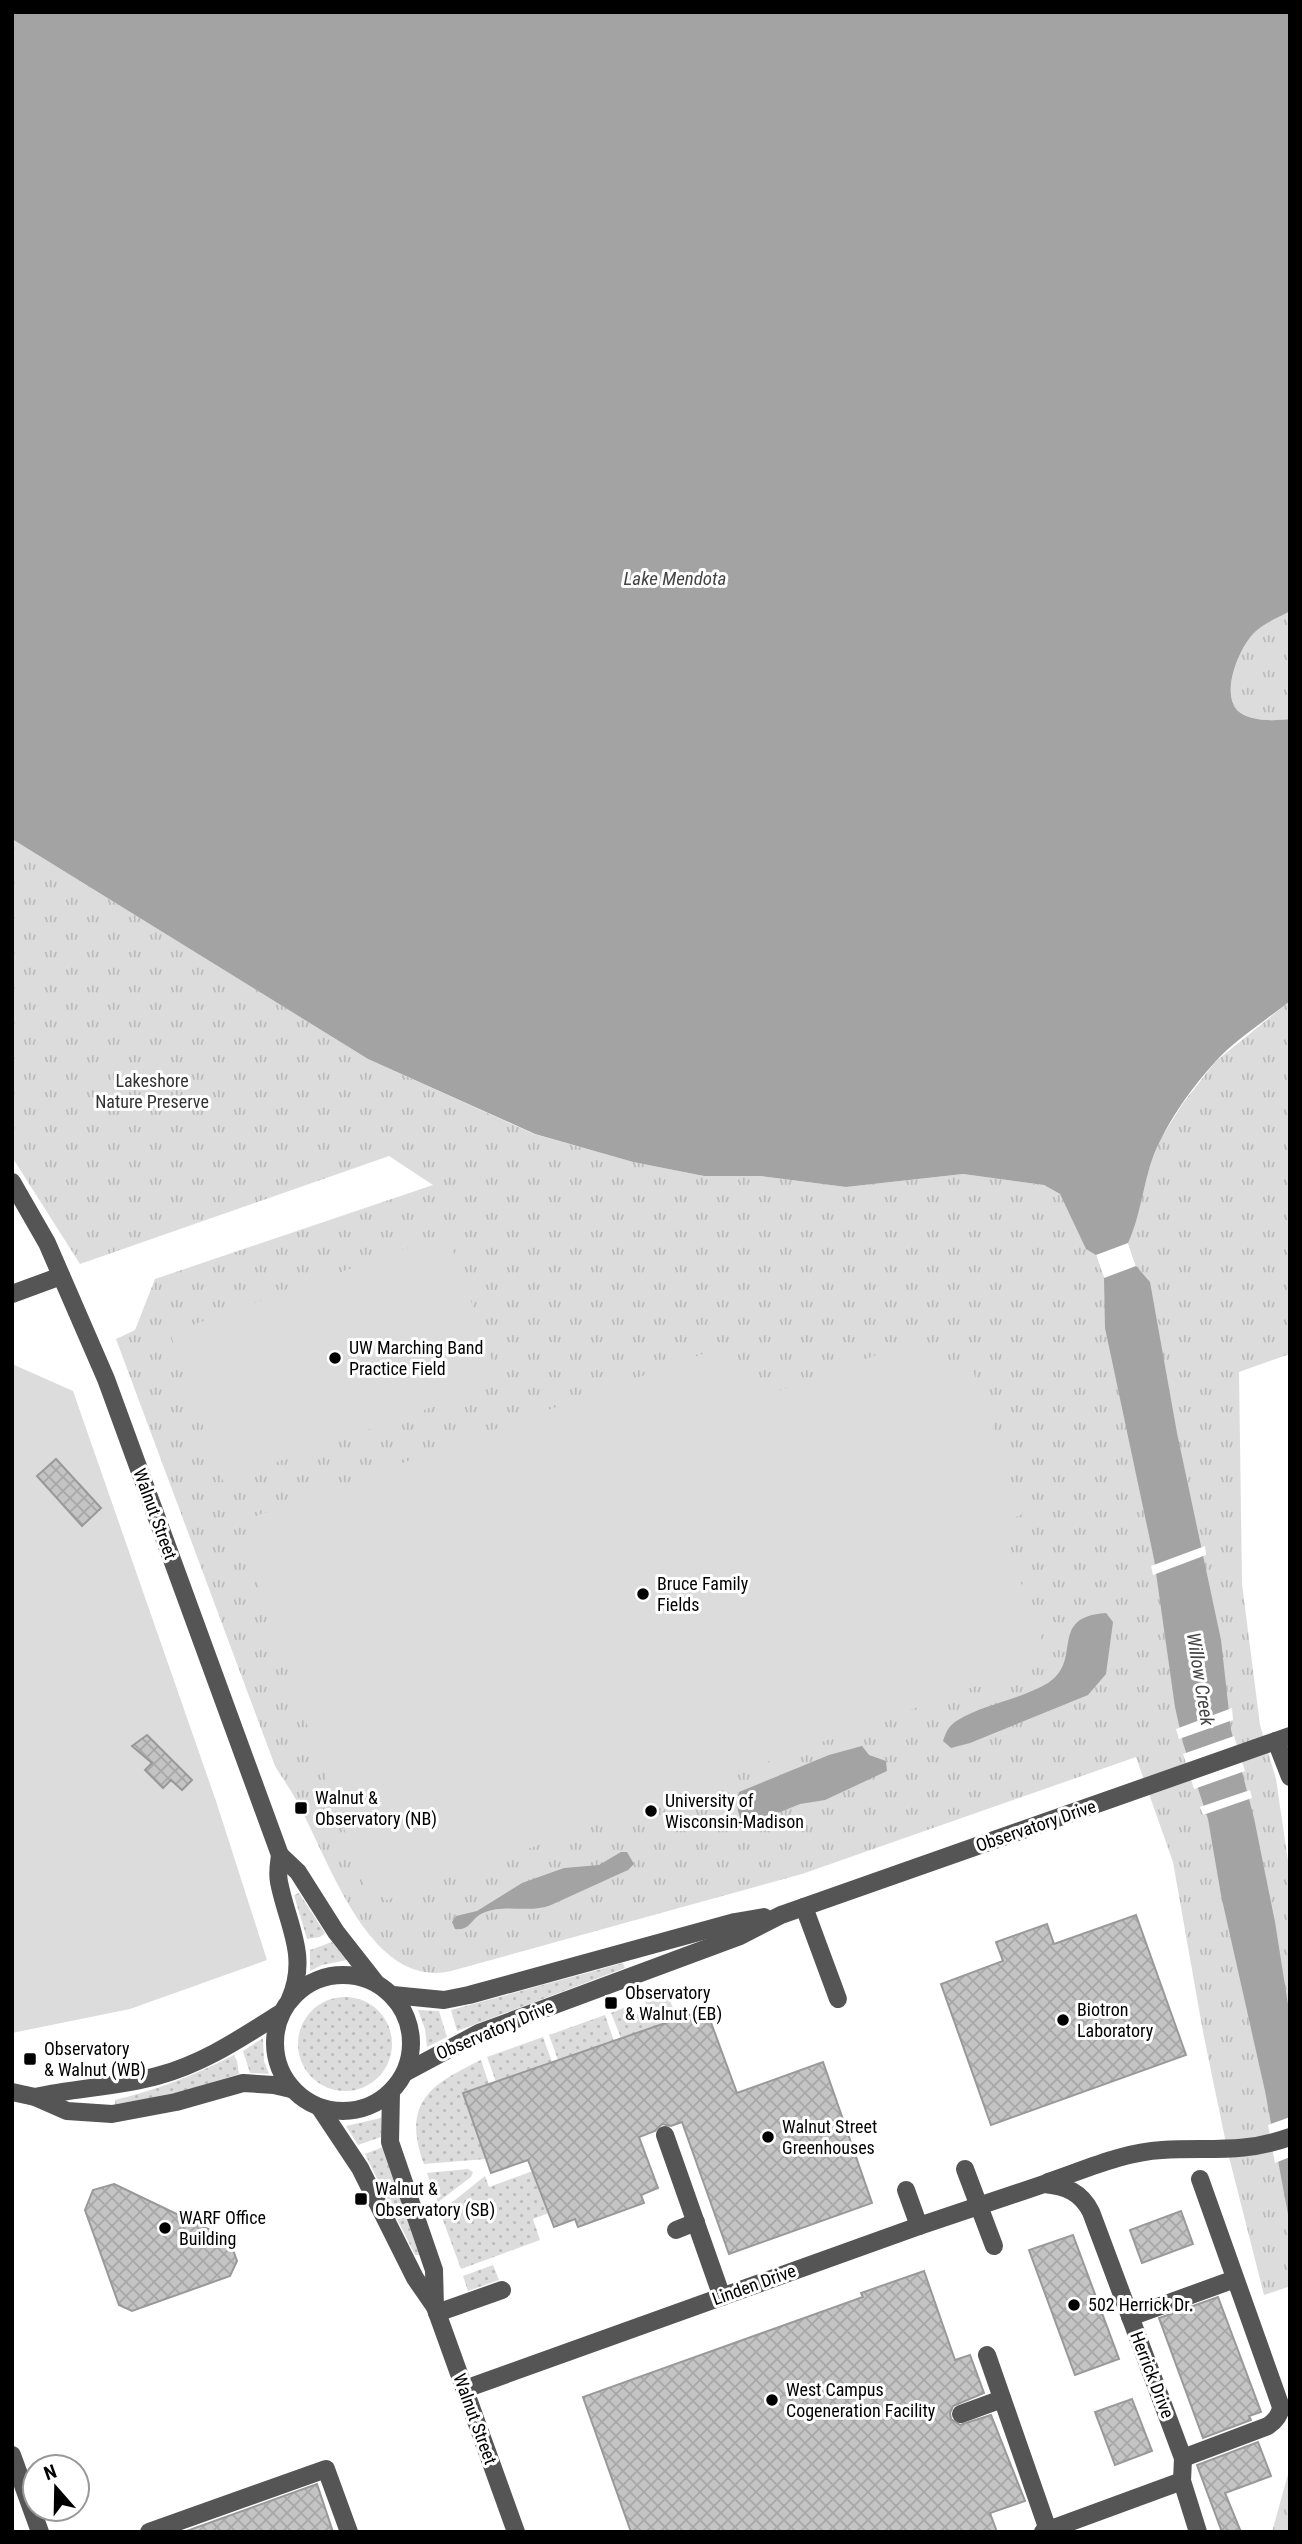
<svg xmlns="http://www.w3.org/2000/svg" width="1302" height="2544" viewBox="0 0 1302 2544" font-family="'Roboto Condensed',sans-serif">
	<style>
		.grass { fill: url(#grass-dots) }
		.park { fill: url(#park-tufts) }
		.pitch { fill: #dcdcdc }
		.water { fill: #a3a3a3 }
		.pier { fill: #fff }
		.building { fill: url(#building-cross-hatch); stroke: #999; stroke-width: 2 }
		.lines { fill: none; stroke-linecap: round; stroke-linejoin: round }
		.minor { stroke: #555; stroke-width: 18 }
		.poi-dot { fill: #000; stroke: #fff; stroke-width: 2.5 }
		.labels { text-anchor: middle; stroke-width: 6; stroke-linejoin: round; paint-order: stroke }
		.park-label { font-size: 18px; fill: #333; stroke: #fff }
		.poi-label { font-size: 18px; fill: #000; stroke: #fff; text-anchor: start }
		.street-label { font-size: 18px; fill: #000; stroke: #fff }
		.water-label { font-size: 19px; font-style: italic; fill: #444; stroke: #fff }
	</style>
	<defs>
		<pattern id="grass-dots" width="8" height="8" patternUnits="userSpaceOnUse" patternTransform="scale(1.75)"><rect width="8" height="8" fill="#dcdcdc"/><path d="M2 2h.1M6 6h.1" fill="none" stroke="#bbb" stroke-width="1.8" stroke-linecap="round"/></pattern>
		<pattern id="park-tufts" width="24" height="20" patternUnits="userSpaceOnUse" patternTransform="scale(1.75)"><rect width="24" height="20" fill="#dcdcdc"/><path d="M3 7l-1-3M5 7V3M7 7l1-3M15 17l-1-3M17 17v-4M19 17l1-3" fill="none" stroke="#bbb"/></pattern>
		<pattern id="building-cross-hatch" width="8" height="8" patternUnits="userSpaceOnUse" patternTransform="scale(1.75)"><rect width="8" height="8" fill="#c4c4c4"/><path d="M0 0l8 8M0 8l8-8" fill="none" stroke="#a7a7a7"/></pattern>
	</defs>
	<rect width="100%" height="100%" fill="#fff"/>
	<g class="grass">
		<polygon points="299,1893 325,1933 320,1937 307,1939 294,1895"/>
		<polygon points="332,1942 347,1960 322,1965 310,1971 310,1950"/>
		<polygon points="623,1963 625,1968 457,2031 451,2010"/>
		<polygon points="666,1990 677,2019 621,2038 611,2013 628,2006 631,2016 648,2011 645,2000"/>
		<circle cx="345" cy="2044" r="47"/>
		<polygon points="418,2010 439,2011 447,2037 427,2047 425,2029"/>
		<polygon points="605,2015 614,2041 558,2060 549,2035"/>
		<polygon points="543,2037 552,2062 496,2082 487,2057"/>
		<polygon points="263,2038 264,2061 269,2074 250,2073 243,2051"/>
		<path d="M 234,2055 L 237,2061 L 239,2074 L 173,2095 L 115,2104 L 115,2100 C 157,2090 195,2075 234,2055 Z"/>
		<path d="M 481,2060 L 489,2084 L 463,2093 L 486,2159 L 424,2164 C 402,2103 429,2085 481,2060 Z"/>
		<polygon points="381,2118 381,2137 358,2145 346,2126"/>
		<polygon points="383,2147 419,2255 415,2255 365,2154"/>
		<polygon points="468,2169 473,2172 471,2177 438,2202 427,2173"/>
		<polygon points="533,2171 549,2213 533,2219 540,2240 461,2269 440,2212 485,2176 489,2187"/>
		<polygon points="493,2265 499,2280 468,2291 463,2276"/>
	</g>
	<g class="park">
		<path d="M 1290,611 L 1290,719 C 1274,721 1249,722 1237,710 C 1221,693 1239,649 1253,634 C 1262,624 1278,618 1290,611 Z"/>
		<path d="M 12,839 L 368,1059 L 534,1134 L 633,1162 L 704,1176 L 761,1176 L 846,1187 L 963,1174 L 1044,1185 L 1060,1194 L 1087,1249 L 1145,1180 L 1159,1141 L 1184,1102 L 1215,1062 L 1290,1001 L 1290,1354 L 1239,1372 L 1242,1584 L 1260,1725 L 1276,1779 L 1290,1875 L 1290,2296 L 1288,2287 L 1264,2295 L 1228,2153 L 1203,2032 L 1173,1862 L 1136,1757 L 802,1874 L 451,1971 C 368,1991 327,1853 295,1798 C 289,1787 281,1776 275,1766 L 116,1339 L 135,1330 L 155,1279 L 433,1185 L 389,1156 L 80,1264 L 12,1157 Z"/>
		<polygon points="1290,2467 1290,2532 1272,2532"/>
	</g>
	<g class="pitch">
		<polygon points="447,1234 500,1383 223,1481 170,1333"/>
		<polygon points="901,1346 943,1364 947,1376 972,1368 1023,1514 999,1523 1043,1643 1034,1665 387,1900 365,1887 243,1545 256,1516 722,1347 733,1377 770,1394"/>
		<polygon points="12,1364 73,1391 216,1801 267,1960 130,2009 12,2033"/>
	</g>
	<g class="water">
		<path d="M 12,12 L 1290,12 L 1290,611 C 1278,618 1262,624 1253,634 C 1239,649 1221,692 1237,710 C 1249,722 1274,721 1290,719 L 1290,1001 C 1265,1021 1236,1039 1215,1062 C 1194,1085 1173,1114 1160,1141 C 1143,1174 1143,1211 1128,1243 L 1136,1266 L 1150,1282 L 1177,1433 L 1221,1640 L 1231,1730 L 1254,1818 L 1275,1922 L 1290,2017 L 1290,2225 L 1265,2091 L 1221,1895 L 1208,1819 L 1183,1743 L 1175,1707 L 1154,1559 L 1105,1328 L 1104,1278 L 1096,1255 L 1086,1249 L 1060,1194 L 1044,1185 L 963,1174 L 846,1187 L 761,1176 L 704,1176 L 633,1162 L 535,1134 L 368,1059 L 12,839 Z"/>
		<path d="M 1106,1613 L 1113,1622 L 1106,1674 L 1088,1695 L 970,1743 L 951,1748 L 943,1741 C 946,1732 949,1725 958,1720 C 984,1704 1019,1700 1048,1683 C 1084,1660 1047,1617 1106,1613 Z"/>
		<polygon points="862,1746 869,1755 886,1761 887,1771 825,1800 800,1804 768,1817 740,1818 736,1802 739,1792 829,1755"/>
		<path d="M 621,1852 L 627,1852 L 634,1864 L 628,1870 L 551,1905 C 529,1914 505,1903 483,1913 C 471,1918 471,1931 455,1929 L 452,1922 L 456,1916 L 477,1911 L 522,1883 L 564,1868 L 599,1865 Z"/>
	</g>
	<g class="pier">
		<polygon points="1128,1243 1136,1266 1104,1278 1096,1255"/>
		<polygon points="1205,1546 1206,1555 1153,1575 1151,1566"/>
		<polygon points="1232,1708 1233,1720 1179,1739 1176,1729"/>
		<polygon points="1234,1736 1245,1771 1194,1789 1183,1754"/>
		<polygon points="1250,1790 1252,1798 1203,1815 1200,1807"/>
		<polygon points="1290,2117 1290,2157 1275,2163 1268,2125"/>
	</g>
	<g class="building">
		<polygon points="56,1459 101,1508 82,1526 37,1476"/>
		<polygon points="147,1735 192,1780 182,1790 171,1780 163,1788 145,1770 152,1763 132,1746"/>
		<polygon points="1136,1915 1186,2055 991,2125 941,1984 1003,1961 996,1942 1047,1924 1054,1944"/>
		<polygon points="706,2009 737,2093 823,2062 872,2203 729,2254 682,2122 671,2126 662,2124 655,2131 639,2137 658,2188 641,2195 644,2203 578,2227 575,2219 554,2227 528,2160 491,2173 463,2093"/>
		<polygon points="114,2184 229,2239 237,2261 230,2276 132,2311 119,2305 85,2210 93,2190"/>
		<polygon points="1181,2211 1193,2244 1142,2263 1130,2230"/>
		<polygon points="1073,2235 1119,2359 1075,2375 1029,2250"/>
		<polygon points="924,2271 955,2360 970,2355 984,2393 953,2406 950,2413 951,2419 960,2425 991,2415 1025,2501 990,2513 997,2532 631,2532 583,2397 863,2297 861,2293"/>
		<polygon points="1218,2297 1261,2412 1249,2416 1251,2420 1203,2438 1159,2318"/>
		<polygon points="1132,2399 1152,2451 1115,2465 1095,2412"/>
		<polygon points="1258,2442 1271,2476 1225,2493 1241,2532 1222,2532 1197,2465"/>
		<polygon points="317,2484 333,2532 184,2532"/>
	</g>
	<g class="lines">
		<g class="minor">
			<path d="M 12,1182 L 47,1243 L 106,1379 L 280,1855 C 279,1863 277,1873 279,1882 C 287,1924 309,1955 290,1999"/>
			<polyline points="12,1294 61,1276"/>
			<polyline points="1276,1741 1290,1777"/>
			<polyline points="280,1855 298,1872 336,1932 376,1983"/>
			<polyline points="804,1907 838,1999"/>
			<circle cx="343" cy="2043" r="68"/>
			<polyline points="393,1995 444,2000 469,1995 735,1922 764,1917"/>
			<polyline points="406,2072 479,2033 740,1936 781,1915 1290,1736"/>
			<polyline points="12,2092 35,2097 67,2111 112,2114 176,2102 243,2083 274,2085 291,2089"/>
			<polyline points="391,2092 390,2142 434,2270 435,2307"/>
			<path d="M 35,2097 C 75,2088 117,2087 157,2076 C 203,2064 241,2038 281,2013"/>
			<polyline points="320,2108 360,2168 415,2278 435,2307 516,2532"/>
			<polyline points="665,2135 722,2297"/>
			<polyline points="965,2169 994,2246"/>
			<path d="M 1048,2182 C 1084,2170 1123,2152 1162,2150 C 1210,2147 1242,2154 1290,2137"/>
			<polyline points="906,2190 919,2226"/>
			<polyline points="676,2230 696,2222"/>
			<polyline points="437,2313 502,2290"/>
			<polyline points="1130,2317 1235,2279"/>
			<polyline points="987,2355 1048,2530"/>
			<path d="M 465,2389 L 919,2226 L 1044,2184 C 1066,2186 1081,2192 1091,2212 L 1183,2458 L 1182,2481 L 1198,2532"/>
			<polyline points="961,2414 1002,2399"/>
			<polyline points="12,2455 40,2532"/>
			<path d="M 1183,2458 L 1268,2426 C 1275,2421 1280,2416 1281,2407 L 1200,2179"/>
			<polyline points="149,2532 326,2469 349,2532"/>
			<polyline points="1043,2532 1182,2481"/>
		</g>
	</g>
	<g class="poi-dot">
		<circle cx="335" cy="1358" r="7"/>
		<circle cx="643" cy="1594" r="7"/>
		<rect x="294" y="1801" width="14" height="14" rx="3.5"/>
		<circle cx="651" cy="1811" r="7"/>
		<rect x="604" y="1996" width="14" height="14" rx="3.5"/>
		<circle cx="1063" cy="2020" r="7"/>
		<rect x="23" y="2052" width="14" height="14" rx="3.5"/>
		<circle cx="768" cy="2137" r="7"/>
		<rect x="354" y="2192" width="14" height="14" rx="3.5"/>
		<circle cx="165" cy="2228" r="7"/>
		<circle cx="1074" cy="2305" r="7"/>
		<circle cx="772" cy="2400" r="7"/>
	</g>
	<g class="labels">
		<g class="park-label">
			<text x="152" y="1087">Lakeshore<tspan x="152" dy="21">Nature Preserve</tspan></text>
		</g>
		<g class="poi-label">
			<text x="349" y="1354">UW Marching Band<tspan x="349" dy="21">Practice Field</tspan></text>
			<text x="657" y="1590">Bruce Family<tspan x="657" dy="21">Fields</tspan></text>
			<text x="315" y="1804">Walnut &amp;<tspan x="315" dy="21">Observatory (NB)</tspan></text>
			<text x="665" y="1807">University of<tspan x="665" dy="21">Wisconsin-Madison</tspan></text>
			<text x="625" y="1999">Observatory<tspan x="625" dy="21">&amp; Walnut (EB)</tspan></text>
			<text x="1077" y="2016">Biotron<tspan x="1077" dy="21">Laboratory</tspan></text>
			<text x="44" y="2055">Observatory<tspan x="44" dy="21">&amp; Walnut (WB)</tspan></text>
			<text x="782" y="2133">Walnut Street<tspan x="782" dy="21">Greenhouses</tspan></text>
			<text x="375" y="2195">Walnut &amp;<tspan x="375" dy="21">Observatory (SB)</tspan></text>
			<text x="179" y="2224">WARF Office<tspan x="179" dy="21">Building</tspan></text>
			<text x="1088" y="2311">502 Herrick Dr.</text>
			<text x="786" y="2396">West Campus<tspan x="786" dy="21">Cogeneration Facility</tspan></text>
		</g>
		<g class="street-label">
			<text transform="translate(155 1514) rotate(70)" y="6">Walnut Street</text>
			<text transform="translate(1036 1826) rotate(-19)" y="6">Observatory Drive</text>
			<text transform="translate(495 2030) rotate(-23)" y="6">Observatory Drive</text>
			<text transform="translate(754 2285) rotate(-20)" y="6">Linden Drive</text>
			<text transform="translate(1152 2375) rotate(69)" y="6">Herrick Drive</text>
			<text transform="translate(475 2419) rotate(70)" y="6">Walnut Street</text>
		</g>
		<g class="water-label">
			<text x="675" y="585">Lake Mendota</text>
			<text transform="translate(1201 1679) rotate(81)" y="7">Willow Creek</text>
		</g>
	</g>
	<rect width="1302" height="2544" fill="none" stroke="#000000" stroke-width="28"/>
	<g transform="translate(56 2488) rotate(340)"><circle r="33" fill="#ffffff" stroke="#999999" stroke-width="2"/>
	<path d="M0-5L12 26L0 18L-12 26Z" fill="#000000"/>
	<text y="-10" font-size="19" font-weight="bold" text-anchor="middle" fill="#000000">N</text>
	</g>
</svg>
